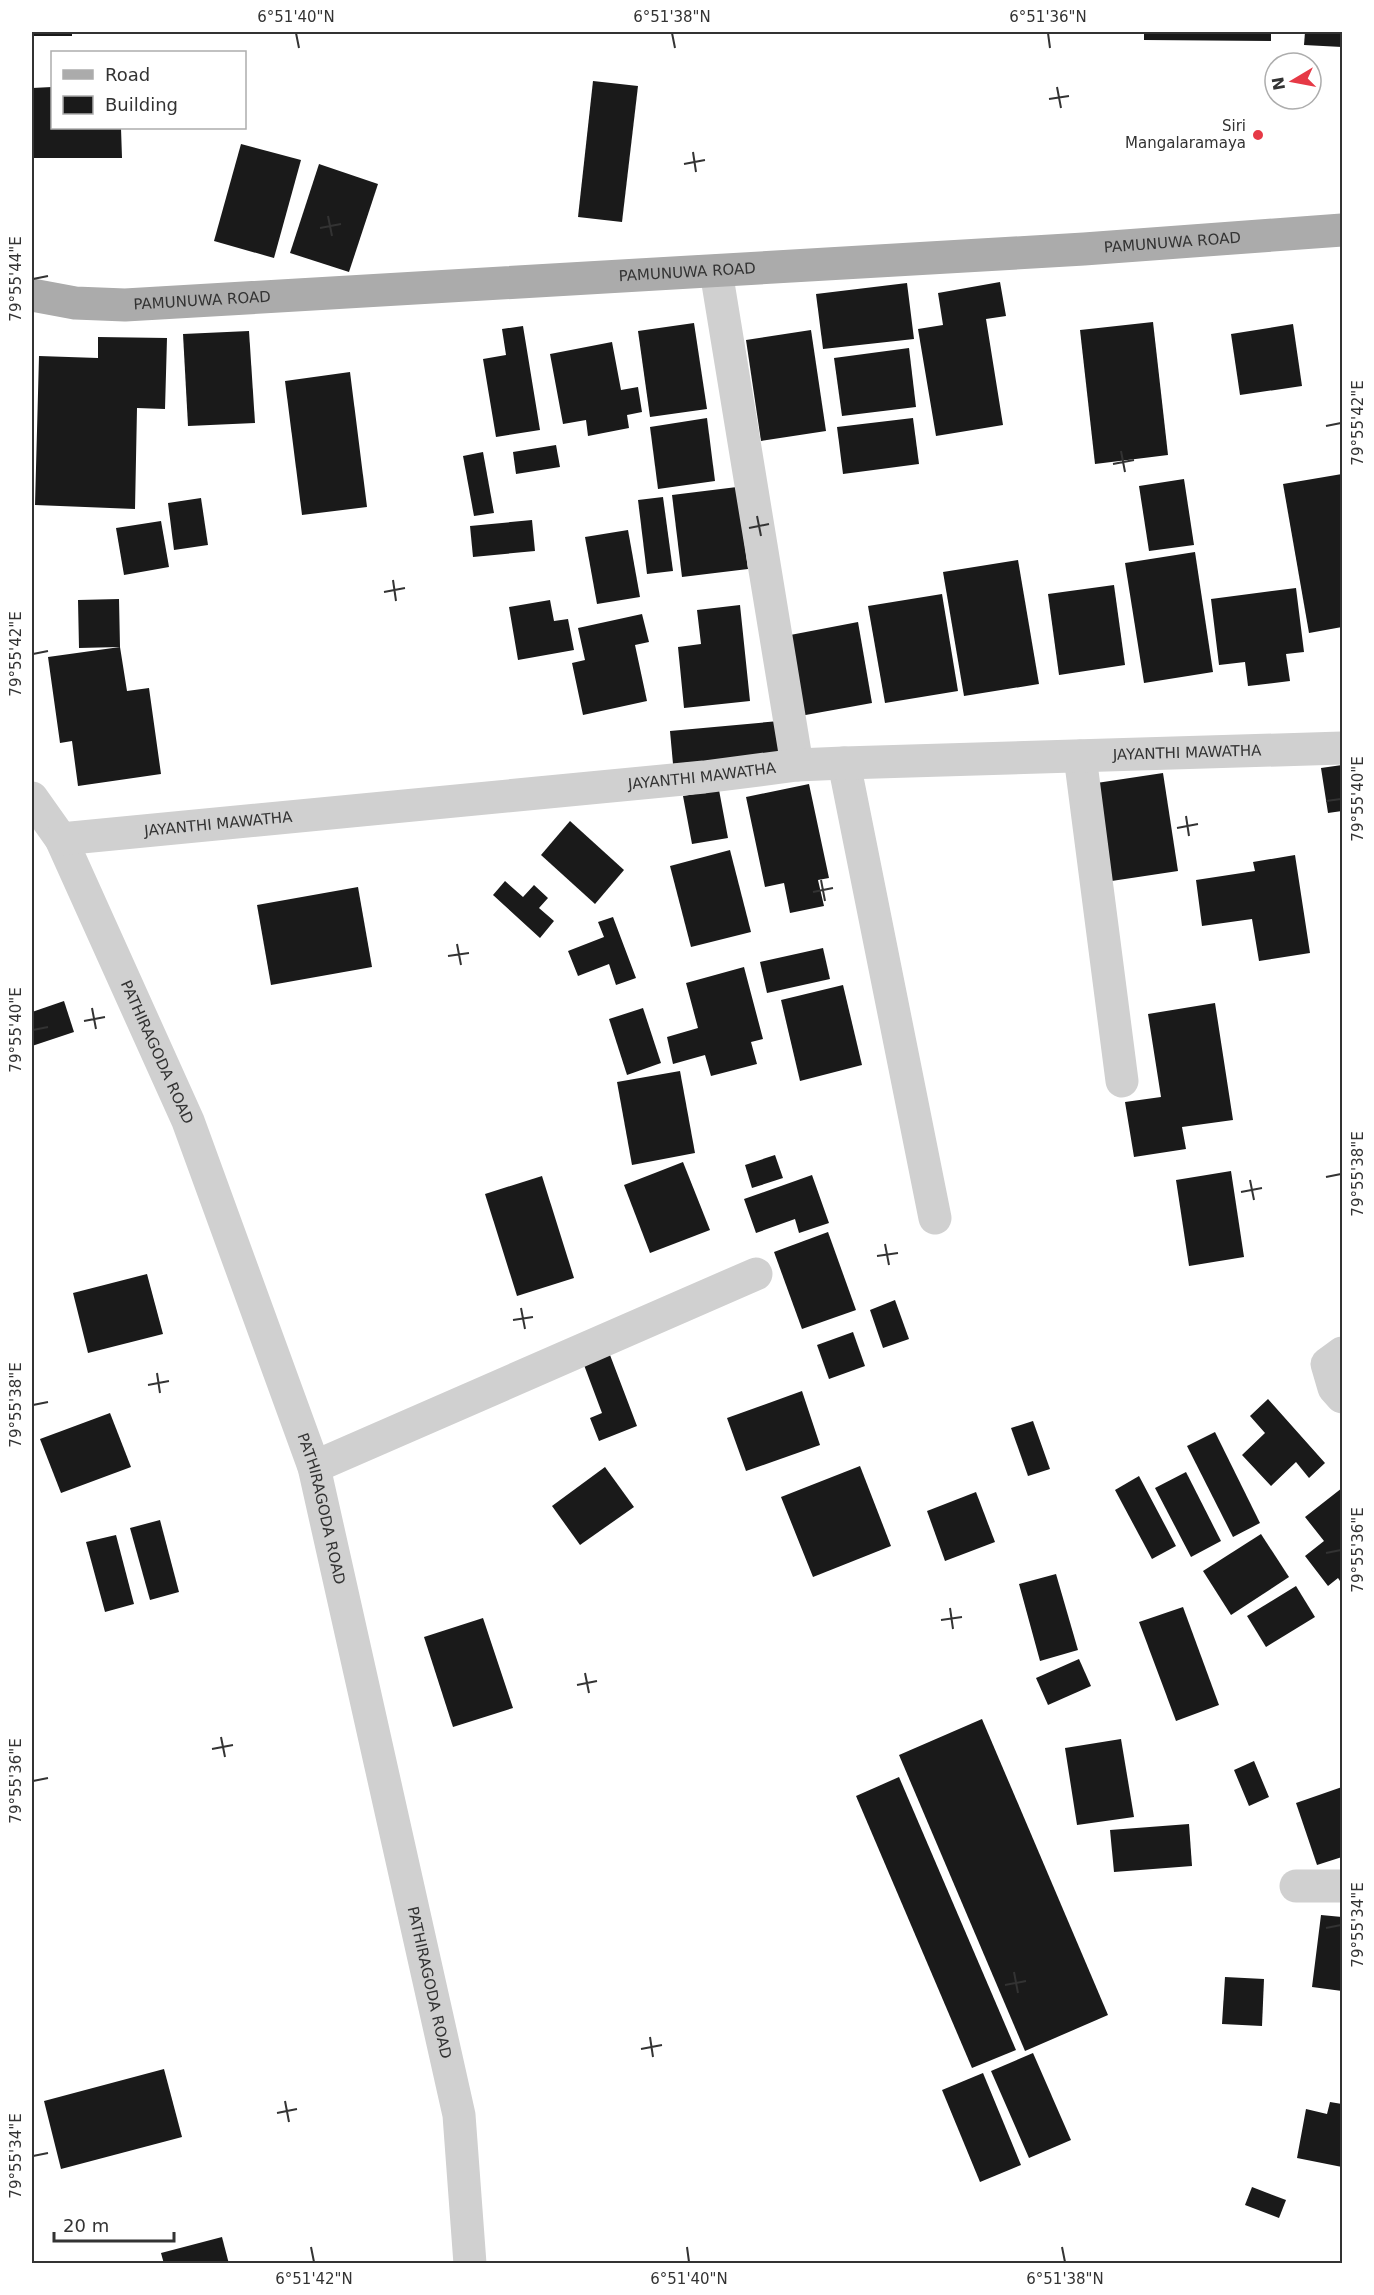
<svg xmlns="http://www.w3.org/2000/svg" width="1374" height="2295" viewBox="0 0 1374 2295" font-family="'DejaVu Sans',sans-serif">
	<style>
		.building { fill: #1a1a1a }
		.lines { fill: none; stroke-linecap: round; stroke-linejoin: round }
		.minor { stroke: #d0d0d0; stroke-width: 33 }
		.major { stroke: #ababab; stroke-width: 33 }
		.ticks { fill: none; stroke: #333; stroke-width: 2 }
		.poi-dot { fill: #e63946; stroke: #fff; stroke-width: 2 }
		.labels { text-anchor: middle; stroke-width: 6; stroke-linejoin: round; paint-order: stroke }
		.poi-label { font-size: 15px; fill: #333; stroke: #fff; text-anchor: end }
		.street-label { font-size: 15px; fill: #333; stroke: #fff }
		.neatline { fill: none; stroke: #333; stroke-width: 2 }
		.ticks-label { font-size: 15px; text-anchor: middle; fill: #333 }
	</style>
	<rect width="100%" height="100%" fill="#fff"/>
	<g class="building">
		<rect x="32" y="32" width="40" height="4"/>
		<polygon points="1144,32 1271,32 1271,41 1144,40"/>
		<polygon points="1305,32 1342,32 1342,47 1304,45"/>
		<polygon points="593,81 638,86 622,222 578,217"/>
		<polygon points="52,87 52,128 121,128 122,158 32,158 32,88"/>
		<polygon points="241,144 301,160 274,258 214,241"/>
		<polygon points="319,164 378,184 349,272 290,253"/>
		<polygon points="1000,282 1006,316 986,319 1003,425 936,436 918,329 943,325 938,293"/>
		<polygon points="907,283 914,339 823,349 816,294"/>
		<polygon points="1153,322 1168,455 1095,464 1080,330"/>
		<polygon points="694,323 707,409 650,417 638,331"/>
		<polygon points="1293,324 1302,386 1240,395 1231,334"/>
		<polygon points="523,326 540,430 496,437 483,359 506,355 502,329"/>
		<polygon points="811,330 826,431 761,441 746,340"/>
		<polygon points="249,331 255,423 188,426 183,334"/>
		<polygon points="98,337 167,338 165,409 137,408 135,509 35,505 39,356 98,358"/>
		<polygon points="612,342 621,390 638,387 642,412 627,415 629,428 588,436 586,420 563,424 550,354"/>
		<polygon points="909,348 916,407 842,416 834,358"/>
		<polygon points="350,372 367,507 302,515 285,381"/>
		<polygon points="707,418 715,481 658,489 650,427"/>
		<polygon points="913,418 919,464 843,474 837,427"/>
		<polygon points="556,445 560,467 516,474 513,452"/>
		<polygon points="483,452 494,513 474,516 463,456"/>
		<polygon points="1342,474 1342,627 1309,633 1283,484"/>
		<polygon points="1184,479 1194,545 1149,551 1139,486"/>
		<polygon points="737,487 748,569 682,577 672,495"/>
		<polygon points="663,497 673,571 647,574 638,500"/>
		<polygon points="201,498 208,545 174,550 168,503"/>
		<polygon points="532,520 535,551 473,557 470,526"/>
		<polygon points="161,521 169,567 124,575 116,528"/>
		<polygon points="628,530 640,597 597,604 585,537"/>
		<polygon points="1195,552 1213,672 1144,683 1125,563"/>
		<polygon points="1018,560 1039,684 964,696 943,572"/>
		<polygon points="1114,585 1125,665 1059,675 1048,594"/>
		<polygon points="1296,588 1304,652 1286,654 1290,681 1248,686 1245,662 1219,665 1211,599"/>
		<polygon points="942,594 958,691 885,703 868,606"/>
		<polygon points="119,599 120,647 127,691 149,688 161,774 78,786 72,741 60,743 48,657 120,647 79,648 78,600"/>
		<polygon points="550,600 554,621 568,619 574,650 518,660 509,607"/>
		<polygon points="740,605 750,701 684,708 678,647 701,644 697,610"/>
		<polygon points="642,614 649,642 635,645 647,701 583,715 572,663 585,660 578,628"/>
		<polygon points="858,622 872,703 800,716 785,636"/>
		<polygon points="779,721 782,754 673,764 670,731"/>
		<polygon points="1342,765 1342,811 1328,813 1321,768"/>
		<polygon points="1163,773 1178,871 1105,882 1090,784"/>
		<polygon points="809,784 829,878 818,880 824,906 790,913 784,883 765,887 746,797"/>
		<polygon points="719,790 728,838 692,844 683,796"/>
		<polygon points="570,821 624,870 595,904 541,855"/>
		<polygon points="730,850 751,932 691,947 670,866"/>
		<polygon points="1295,855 1310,953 1259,961 1252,919 1202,926 1196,880 1255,871 1253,862"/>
		<polygon points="505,881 523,897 534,885 548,898 539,908 554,921 540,938 493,895"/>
		<polygon points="358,887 372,967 271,985 257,905"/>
		<polygon points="613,917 636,978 616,985 609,964 578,976 568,951 604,937 598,922"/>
		<polygon points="823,948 830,979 767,993 760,962"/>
		<polygon points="744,967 763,1039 751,1042 757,1064 711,1076 705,1055 673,1064 667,1037 698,1028 686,983"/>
		<polygon points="843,985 862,1065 800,1081 781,1000"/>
		<polygon points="64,1001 74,1032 32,1046 32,1012"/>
		<polygon points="1215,1003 1233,1120 1182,1127 1186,1149 1134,1157 1125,1102 1161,1097 1148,1014"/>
		<polygon points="643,1008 661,1063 627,1075 609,1019"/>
		<polygon points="680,1071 695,1153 632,1165 617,1082"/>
		<polygon points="775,1155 783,1178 752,1188 745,1165"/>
		<polygon points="683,1162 710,1230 650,1253 624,1185"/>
		<polygon points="1231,1171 1244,1257 1189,1266 1176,1180"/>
		<polygon points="812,1175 829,1223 799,1233 795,1219 756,1233 744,1199"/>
		<polygon points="542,1176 574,1278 517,1296 485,1194"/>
		<polygon points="828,1232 856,1310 802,1329 774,1252"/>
		<polygon points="147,1274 163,1334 88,1353 73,1293"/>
		<polygon points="895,1300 909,1339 883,1348 870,1310"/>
		<polygon points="853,1332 865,1366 829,1379 817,1345"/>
		<polygon points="610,1355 637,1426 599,1441 590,1418 602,1413 584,1365"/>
		<polygon points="802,1391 820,1445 746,1471 727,1418"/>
		<polygon points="1268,1399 1325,1463 1309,1478 1296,1462 1271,1486 1242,1455 1265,1433 1250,1416"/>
		<polygon points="110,1413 131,1467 61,1493 40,1439"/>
		<polygon points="1033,1421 1050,1469 1028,1476 1011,1428"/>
		<polygon points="1215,1432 1260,1523 1233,1537 1187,1446"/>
		<polygon points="860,1466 891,1546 813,1577 781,1497"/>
		<polygon points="605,1467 634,1507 580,1545 552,1506"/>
		<polygon points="1186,1472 1221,1541 1191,1557 1155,1488"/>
		<polygon points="1139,1476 1176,1546 1152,1559 1115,1490"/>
		<polygon points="1342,1488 1342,1584 1338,1578 1328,1586 1305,1556 1324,1541 1305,1517"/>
		<polygon points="976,1492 995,1542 945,1561 927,1511"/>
		<polygon points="160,1520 179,1592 150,1600 130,1528"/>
		<polygon points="1261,1534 1289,1577 1231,1615 1203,1571"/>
		<polygon points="116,1535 134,1604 105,1612 86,1542"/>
		<polygon points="1056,1574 1078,1650 1040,1661 1019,1584"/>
		<polygon points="1296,1586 1315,1617 1266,1647 1247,1616"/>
		<polygon points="1183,1607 1219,1705 1176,1721 1139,1622"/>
		<polygon points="483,1618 513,1708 453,1727 424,1637"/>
		<polygon points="1079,1659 1091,1686 1048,1705 1036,1678"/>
		<polygon points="982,1719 1108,2015 1025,2051 899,1755"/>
		<polygon points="1121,1739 1134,1817 1077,1825 1065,1748"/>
		<polygon points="1254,1761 1269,1797 1249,1806 1234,1770"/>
		<polygon points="899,1777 1016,2050 972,2068 856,1796"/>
		<polygon points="1342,1787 1342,1857 1317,1865 1296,1803"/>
		<polygon points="1189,1824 1192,1866 1114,1872 1110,1830"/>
		<polygon points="1321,1915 1342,1917 1342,1991 1312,1987"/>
		<polygon points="1225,1977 1264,1979 1262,2026 1222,2024"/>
		<polygon points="1033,2053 1071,2140 1029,2158 991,2071"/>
		<polygon points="164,2069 182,2137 61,2169 44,2101"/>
		<polygon points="983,2073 1021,2165 980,2182 942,2090"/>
		<polygon points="1330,2102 1342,2104 1342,2167 1297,2158 1306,2109 1327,2114"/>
		<polygon points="1252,2187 1286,2200 1279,2218 1245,2205"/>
		<polygon points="222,2237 229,2264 164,2264 161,2253"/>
	</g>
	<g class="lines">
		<g class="minor">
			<polyline points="716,271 797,765"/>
			<polyline points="1080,756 1122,1081"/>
			<polyline points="844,763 935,1218"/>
			<path id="s1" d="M 32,798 L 61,839 L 188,1121 L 314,1467 L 459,2115 L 470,2264"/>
			<path id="s2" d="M 61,839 L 704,777 L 797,765 L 844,763 L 1342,748"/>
			<polyline points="1342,1353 1327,1364 1334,1388 1342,1397"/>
			<polyline points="314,1467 756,1274"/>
			<polyline points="1296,1886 1342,1886"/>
		</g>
		<path class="major" id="s3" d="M 32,295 L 75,303 L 125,305 L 1084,249 L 1342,230"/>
	</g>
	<path class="ticks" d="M 296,33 L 299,48M 672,33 L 675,48M 1048,33 L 1050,48M 1057,87 L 1061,108M 1049,99 L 1069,96M 693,152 L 696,172M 684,164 L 705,160M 328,216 L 332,236M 320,228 L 341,224M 33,279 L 48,276M 1326,426 L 1341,423M 1121,451 L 1125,472M 1113,464 L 1134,460M 757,516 L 761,536M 749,528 L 769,524M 393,580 L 396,601M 384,592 L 405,588M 33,654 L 48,651M 1326,801 L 1341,799M 1186,816 L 1189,836M 1177,828 L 1198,824M 821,880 L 825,901M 813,892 L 833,888M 457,944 L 461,965M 448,956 L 469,953M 92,1008 L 96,1029M 84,1021 L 105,1017M 33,1030 L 48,1027M 1326,1177 L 1341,1174M 1250,1180 L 1254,1200M 1241,1192 L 1262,1188M 885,1244 L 889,1265M 877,1256 L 898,1253M 521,1308 L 525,1329M 513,1320 L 533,1317M 157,1373 L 160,1393M 148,1385 L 169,1381M 33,1405 L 48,1402M 1326,1553 L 1341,1550M 950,1608 L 953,1629M 941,1620 L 962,1617M 585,1673 L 589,1693M 577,1685 L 597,1681M 221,1737 L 225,1757M 212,1749 L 233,1745M 33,1781 L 48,1778M 1326,1928 L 1341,1925M 1014,1972 L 1018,1993M 1005,1985 L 1026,1981M 650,2037 L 653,2057M 641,2049 L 662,2045M 285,2101 L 289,2122M 277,2113 L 297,2109M 33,2156 L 48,2153M 311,2247 L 314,2262M 687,2247 L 689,2262M 1062,2247 L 1065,2262"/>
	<circle class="poi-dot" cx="1258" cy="135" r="6"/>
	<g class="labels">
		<g class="poi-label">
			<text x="1246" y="131">Siri<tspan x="1246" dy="17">Mangalaramaya</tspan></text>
		</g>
		<g class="street-label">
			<text dy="5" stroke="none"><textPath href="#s3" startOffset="1143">PAMUNUWA ROAD</textPath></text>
			<text dy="5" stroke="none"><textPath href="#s3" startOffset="657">PAMUNUWA ROAD</textPath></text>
			<text dy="5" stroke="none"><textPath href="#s3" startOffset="171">PAMUNUWA ROAD</textPath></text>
			<text dy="5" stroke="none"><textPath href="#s2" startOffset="1130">JAYANTHI MAWATHA</textPath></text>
			<text dy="5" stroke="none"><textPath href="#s2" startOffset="644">JAYANTHI MAWATHA</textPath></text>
			<text dy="5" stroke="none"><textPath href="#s2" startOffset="158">JAYANTHI MAWATHA</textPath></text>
			<text dy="5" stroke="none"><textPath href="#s1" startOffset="284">PATHIRAGODA ROAD</textPath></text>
			<text dy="5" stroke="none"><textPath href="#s1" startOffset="770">PATHIRAGODA ROAD</textPath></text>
			<text dy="5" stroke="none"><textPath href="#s1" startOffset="1256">PATHIRAGODA ROAD</textPath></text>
		</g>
	</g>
	<rect width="1374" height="2295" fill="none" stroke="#ffffff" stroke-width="66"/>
	<rect x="51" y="51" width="195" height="78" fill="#ffffff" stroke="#adadad" stroke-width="1.5"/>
	<rect x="63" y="70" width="30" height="9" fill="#ababab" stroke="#adadad" stroke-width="1.5"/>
	<text x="105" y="81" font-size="18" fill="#333333">Road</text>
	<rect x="63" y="96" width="30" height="18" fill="#1a1a1a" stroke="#adadad" stroke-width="1.5"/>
	<text x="105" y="111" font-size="18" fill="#333333">Building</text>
	<g transform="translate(1293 81) rotate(260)"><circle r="28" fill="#ffffff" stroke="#adadad" stroke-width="1.5"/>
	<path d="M0-4.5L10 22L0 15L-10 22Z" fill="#e63946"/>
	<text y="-9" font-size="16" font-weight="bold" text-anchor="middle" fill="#333333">N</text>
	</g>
	<path d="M54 2232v9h120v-9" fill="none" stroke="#333333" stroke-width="3"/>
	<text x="63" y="2232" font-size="18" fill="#333333" stroke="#ffffff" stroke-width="4.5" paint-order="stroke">20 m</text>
	<rect x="33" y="33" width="1308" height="2229" class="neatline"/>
	<g class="ticks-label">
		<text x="296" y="22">6°51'40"N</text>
		<text x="672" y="22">6°51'38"N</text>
		<text x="1048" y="22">6°51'36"N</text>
		<text transform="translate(16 279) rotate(-90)" y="5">79°55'44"E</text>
		<text transform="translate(1358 423) rotate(-90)" y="5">79°55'42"E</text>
		<text transform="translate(16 654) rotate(-90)" y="5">79°55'42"E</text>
		<text transform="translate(1358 799) rotate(-90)" y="5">79°55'40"E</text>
		<text transform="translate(16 1030) rotate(-90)" y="5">79°55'40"E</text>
		<text transform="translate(1358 1174) rotate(-90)" y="5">79°55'38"E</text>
		<text transform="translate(16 1405) rotate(-90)" y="5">79°55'38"E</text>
		<text transform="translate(1358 1550) rotate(-90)" y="5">79°55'36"E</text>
		<text transform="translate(16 1781) rotate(-90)" y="5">79°55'36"E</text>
		<text transform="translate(1358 1925) rotate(-90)" y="5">79°55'34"E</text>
		<text transform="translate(16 2156) rotate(-90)" y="5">79°55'34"E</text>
		<text x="314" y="2284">6°51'42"N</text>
		<text x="689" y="2284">6°51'40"N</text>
		<text x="1065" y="2284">6°51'38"N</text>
	</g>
</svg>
